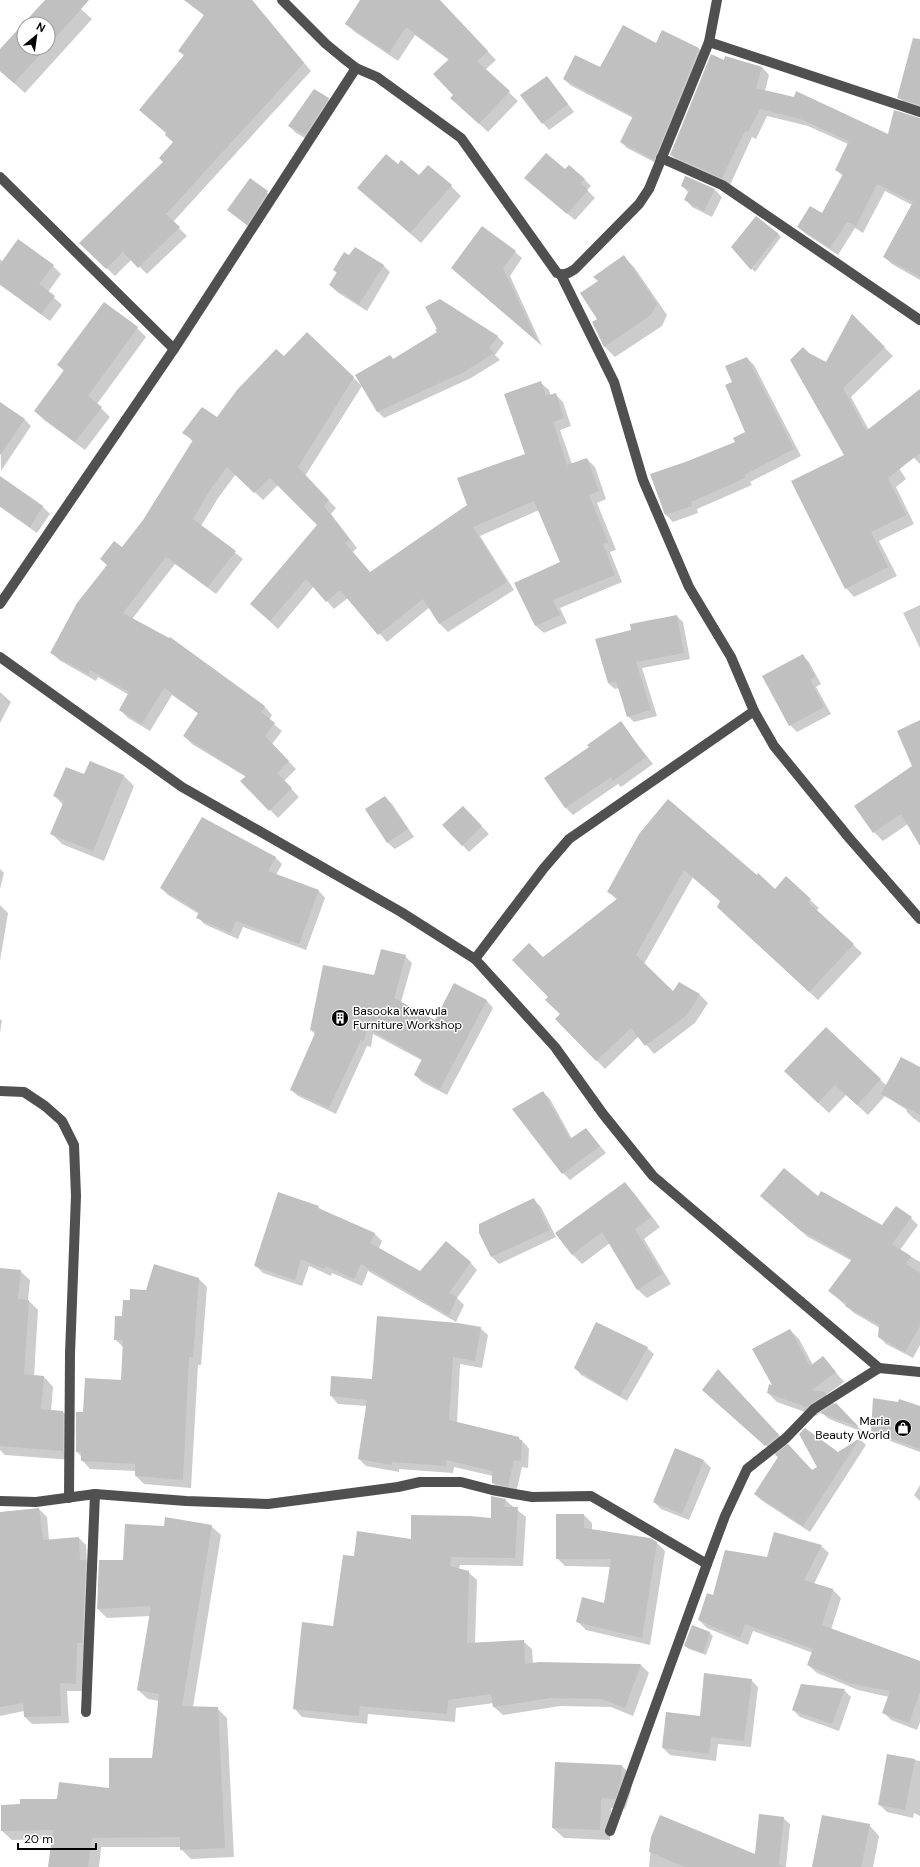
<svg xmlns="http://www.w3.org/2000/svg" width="920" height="1867" viewBox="0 0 920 1867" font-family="'DM Sans',sans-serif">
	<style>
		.shadow { fill: #0003 }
		.building { fill: #c0c0c0 }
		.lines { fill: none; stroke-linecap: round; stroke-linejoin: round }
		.minor { stroke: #505050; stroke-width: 10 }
		.labels { text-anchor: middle; stroke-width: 3; stroke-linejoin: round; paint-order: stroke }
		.poi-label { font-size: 12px; fill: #000; stroke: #fff; text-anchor: start }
	</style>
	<rect width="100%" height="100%" fill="#fff"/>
	<g class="shadow">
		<polygon points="46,0 71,0 92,19 25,93 0,71 0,51 24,24 24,48 48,48 48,24 24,24"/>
		<polygon points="185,0 252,0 311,71 173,222 187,236 147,274 132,259 115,276 80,243 164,162 174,143 167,133 141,110 185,56 180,51 205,16"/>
		<polygon points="362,0 438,0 496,60 485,70 518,101 488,132 460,106 454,95 449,60 415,35 398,61 355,32 346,24"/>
		<polygon points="662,31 699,49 705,55 660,165 627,148 621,142 633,118 570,85 564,79 600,68 656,44"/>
		<polygon points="920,43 920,109 906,104 899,97"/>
		<polygon points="726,57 762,67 769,75 765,91 889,135 920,119 920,280 892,264 884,257 912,205 885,191 863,233 855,228 838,255 806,234 798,227 823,215 843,176 836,170 848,144 808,126 767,116 756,139 752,137 730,185 679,162 671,155"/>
		<polygon points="547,77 574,112 549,130 543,123"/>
		<polygon points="328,99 335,106 312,142 296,133 289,126"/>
		<polygon points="398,166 419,177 451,186 461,196 421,243 358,188"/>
		<polygon points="565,171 584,179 591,186 587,190 595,198 575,220 533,184"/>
		<polygon points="685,177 715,190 722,197 712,217 692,207 686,200 689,193 682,186"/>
		<polygon points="250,180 275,199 254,231 228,210"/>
		<polygon points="778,234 781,237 755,272 752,269"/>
		<polygon points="515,252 522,258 510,276 542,346 452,268"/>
		<polygon points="350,257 383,265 390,272 367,311 337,292 330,285 337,273 334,270"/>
		<polygon points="624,257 634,267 667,315 662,326 615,357 605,347 593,323 599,319 599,281"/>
		<polygon points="0,259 3,262 53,266 61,274 48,292 62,305 50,321 0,285"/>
		<polygon points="440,300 498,337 504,343 495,355 500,360 471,378 384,418 378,412 357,375 390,356 394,360 438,333"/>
		<polygon points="852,315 893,356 851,397 869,430 920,391 920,464 900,444 889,453 906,479 896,487 914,524 879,541 897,576 854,597 846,588 846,456 809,354 826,363"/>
		<polygon points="137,328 146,337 97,404 110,417 85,450 44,420 35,411 64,371 59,365"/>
		<polygon points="307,334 362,386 305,476 336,508 331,514 357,548 353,552 370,573 468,506 526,455 541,383 549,390 551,396 555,394 563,402 571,426 560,430 572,464 587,459 595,467 606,499 597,503 616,550 610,552 622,582 560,608 567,623 544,633 536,626 561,562 539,510 480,536 514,590 448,632 440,624 430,607 387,642 348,598 334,609 314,586 278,629 251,604 318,525 278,485 263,500 236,474 218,498 201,526 243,559 216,594 175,564 132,619 169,640 170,638 265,707 272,715 269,720 282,731 272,744 296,769 284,781 299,797 278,818 242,781 246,777 192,744 184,736 199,714 172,695 150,731 128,718 120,710 129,695 98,677 96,681 59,660 51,652 122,549 144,521 193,442 184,432 217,419 284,358"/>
		<polygon points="747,358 754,365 801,456 750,482 752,485 697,509 698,513 673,522 666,515 689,462 736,442 747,432 733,383"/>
		<polygon points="0,403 24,419 31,426 1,471"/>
		<polygon points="0,478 43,507 50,514 37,533 0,507"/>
		<polygon points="920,605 920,648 903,613"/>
		<polygon points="677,616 683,622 690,659 642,668 657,716 634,722 628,716 619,688 615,689 608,683 632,630"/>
		<polygon points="802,655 809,662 821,684 816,687 831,714 797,732 790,725"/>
		<polygon points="0,692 11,702 0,723"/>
		<polygon points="621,723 653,764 621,787 618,784 573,815 566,808 546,779 590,748"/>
		<polygon points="920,729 920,844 908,824 883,841 874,832 914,767"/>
		<polygon points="90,762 124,776 134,786 104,861 62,844 52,834 63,805 55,796 85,775"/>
		<polygon points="385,797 392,804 414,837 395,849 388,843 366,810"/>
		<polygon points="463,807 489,834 469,852 443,825"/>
		<polygon points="640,835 757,876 776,890 786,878 819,908 816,911 862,953 818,1000 726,915 721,901 693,877 644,964 674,993 680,983 700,995 708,1003 695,1023 654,1054 639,1036 605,1069 557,1019 561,1015 549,997 543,958 617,900 609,892"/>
		<polygon points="275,857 282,864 276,875 319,891 325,898 306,950 243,927 238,939 204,924 198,917 199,914 168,895 161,888"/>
		<polygon points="0,869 4,873 0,889"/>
		<polygon points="0,905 8,913 0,961"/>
		<polygon points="405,956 412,963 401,1002 435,1022 455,985 487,1001 493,1008 447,1095 422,1082 415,1075 423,1061 373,1034 371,1047 367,1046 336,1114 298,1096 291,1090 316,1035 311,1030 375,976"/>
		<polygon points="0,1019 2,1021 0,1033"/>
		<polygon points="826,1029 887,1086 920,1069 920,1123 913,1118 906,1111 907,1110 885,1096 868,1115 846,1095 829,1113 796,1082"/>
		<polygon points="543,1092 550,1099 572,1139 586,1129 606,1153 570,1180 563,1173"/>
		<polygon points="625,1183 634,1193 660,1227 644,1239 671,1284 647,1298 637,1289 610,1243 582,1264 572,1254"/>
		<polygon points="761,1196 818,1198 882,1226 911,1218 918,1225 900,1250 920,1262 920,1345 913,1358 886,1344 879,1337 880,1328 854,1313 829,1291 852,1261 808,1237"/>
		<polygon points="534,1200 541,1207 556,1237 499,1264 492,1257 480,1233"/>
		<polygon points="318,1207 322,1210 375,1234 382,1241 379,1248 420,1272 470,1262 477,1270 457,1298 464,1305 456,1322 368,1271 362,1286 332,1273 331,1276 309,1266 302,1286 263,1273 256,1266"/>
		<polygon points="0,1269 20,1271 30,1280 28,1300 38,1310 34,1376 44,1377 53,1387 51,1411 63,1412 72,1421 72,1460 5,1455 0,1450"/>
		<polygon points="199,1279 207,1287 201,1365 198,1365 191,1488 144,1484 136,1476 136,1471 90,1469 82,1460 82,1457 77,1452 84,1413 122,1381 124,1348 115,1339 123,1317 146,1291"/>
		<polygon points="480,1328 488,1335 482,1368 460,1364 457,1423 519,1438 526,1445 529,1449 528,1468 522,1467 516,1493 501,1490 493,1483 493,1476 454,1467 453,1473 399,1469 399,1472 366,1466 359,1459 367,1406 338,1404 331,1396 332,1377 372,1380"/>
		<polygon points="790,1330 799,1339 813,1365 823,1357 844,1382 826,1395 863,1432 829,1419 821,1412 816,1416 777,1402 768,1393 773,1386"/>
		<polygon points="647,1348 654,1354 627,1401 581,1375 575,1368"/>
		<polygon points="728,1380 813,1472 860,1439 866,1445 810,1532 761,1500 755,1494 779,1457 703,1390"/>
		<polygon points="920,1407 920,1452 877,1436 872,1430"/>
		<polygon points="704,1461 711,1468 689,1520 661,1509 654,1502"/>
		<polygon points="920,1485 920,1501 914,1495"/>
		<polygon points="505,1500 526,1517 523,1566 460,1565 459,1569 468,1572 477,1580 475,1643 523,1641 532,1649 533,1664 641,1665 649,1673 633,1716 611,1707 560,1706 503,1715 494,1707 494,1703 456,1708 455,1722 368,1714 367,1724 302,1717 294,1708 334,1627 354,1557 492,1519"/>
		<polygon points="39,1509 47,1517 49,1540 79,1538 86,1545 87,1562 93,1569 83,1691 67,1691 69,1723 32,1724 25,1717 24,1711 0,1716 0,1513"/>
		<polygon points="557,1515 584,1515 592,1523 592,1530 657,1543 665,1551 650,1645 586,1630 578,1622 605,1604 611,1567 565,1566 557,1558"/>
		<polygon points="211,1526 221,1535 193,1707 217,1708 227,1718 234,1857 191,1859 181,1849 181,1847 101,1847 99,1867 49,1867 52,1839 12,1840 2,1831 21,1805 110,1789 153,1759 159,1701 148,1699 138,1690 150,1616 107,1618 98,1609 124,1561 164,1527"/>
		<polygon points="821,1546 829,1553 814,1584 833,1590 841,1598 831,1630 920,1662 920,1722 917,1730 891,1720 883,1712 889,1697 858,1690 817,1673 808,1665 813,1653 753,1631 748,1645 707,1628 699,1620 714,1597 767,1558"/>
		<polygon points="692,1627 710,1633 713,1636 706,1655 689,1649 685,1646"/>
		<polygon points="751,1680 758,1687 751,1747 718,1744 716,1761 670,1755 663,1748"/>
		<polygon points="844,1690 851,1697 839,1731 800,1717 793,1710"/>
		<polygon points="888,1755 920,1761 920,1816 914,1813 913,1818 887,1812 879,1804"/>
		<polygon points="622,1766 632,1776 631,1791 625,1809 611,1808 610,1840 564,1838 553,1828"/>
		<polygon points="783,1818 790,1824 786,1867 649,1867 652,1838 756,1856"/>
		<polygon points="869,1825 879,1836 873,1867 813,1867"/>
	</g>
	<g class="building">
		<polygon points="45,0 89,0 48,46 48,24 24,24 24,48 46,48 14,83 0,71 0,49"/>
		<polygon points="184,0 252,0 304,63 166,214 180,227 138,268 123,252 106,269 79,243 163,162 159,158 173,142 165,135 166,133 139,110 184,55 178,51 204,15"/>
		<polygon points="360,0 440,0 488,51 477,61 510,91 479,124 450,98 453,95 433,74 449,59 406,27 389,53 345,24"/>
		<polygon points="623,25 656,43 662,30 699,48 654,160 620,142 633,116 563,79 575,55 600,67"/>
		<polygon points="913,38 920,39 920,105 897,98"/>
		<polygon points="711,54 724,60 725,56 762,67 756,88 794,97 796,91 888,134 894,110 920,118 920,277 883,257 913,202 877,184 856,226 847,222 830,248 797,227 810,206 822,213 843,174 835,170 849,141 800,119 760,109 748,132 745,131 722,178 670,155"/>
		<polygon points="547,76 568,104 542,124 520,95"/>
		<polygon points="314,89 329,98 305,135 288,126"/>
		<polygon points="546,153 565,169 569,165 585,179 581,183 588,190 567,214 524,178"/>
		<polygon points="386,154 398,164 401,160 419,175 428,165 452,185 410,233 357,188"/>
		<polygon points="681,174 715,189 704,211 684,200 689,190 681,186 685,176"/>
		<polygon points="250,178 268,191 247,225 227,210"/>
		<polygon points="756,216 779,234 751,270 731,247"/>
		<polygon points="482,226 516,251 503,268 538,342 451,268"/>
		<polygon points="18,239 54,265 39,284 55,296 41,314 0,284 0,264"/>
		<polygon points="355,247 384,265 359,304 329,285 337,272 333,270 344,252 349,255"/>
		<polygon points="624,255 657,304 651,315 604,347 592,322 597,319 580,293 598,281 593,277"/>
		<polygon points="440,299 498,336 489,348 494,353 464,372 377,412 355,375 390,355 393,359 437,332 435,330 437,329 425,307"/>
		<polygon points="104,302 138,327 88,396 102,407 75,442 34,411 64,370 57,365"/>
		<polygon points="852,314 885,347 843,388 866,431 920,389 920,453 888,478 906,515 871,532 888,567 845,589 791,481 844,455 790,360 803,347 809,353 826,362"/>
		<polygon points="307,332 354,377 298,467 329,500 324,506 350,540 345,543 370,572 467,505 457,478 525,454 504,394 541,381 546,396 556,393 564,418 553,422 567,465 587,458 599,491 589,495 608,542 603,544 615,575 553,600 560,615 535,626 514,583 560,562 534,501 473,527 507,582 439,624 423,599 378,635 340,590 326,602 306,579 270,621 250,604 317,525 270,478 254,493 227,467 210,490 193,519 236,551 208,587 166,557 123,613 169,638 170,637 265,706 261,712 275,723 265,736 289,761 277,773 292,788 269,811 240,781 246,776 183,736 198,713 164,688 142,724 119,710 129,692 90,670 88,674 50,653 77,603 107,565 100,559 114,541 122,547 143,520 193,440 182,433 202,407 217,417 237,390 276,349 284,356"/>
		<polygon points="747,357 794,449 744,475 745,478 691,502 692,506 665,515 650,474 688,461 735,442 733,438 745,432 725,385 732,382 725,366"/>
		<polygon points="0,402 25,419 0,455"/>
		<polygon points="0,476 43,506 30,527 0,506"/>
		<polygon points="677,615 684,653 636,662 651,710 627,717 616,681 608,683 595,639 631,630 630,624"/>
		<polygon points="803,654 815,677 810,679 824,707 789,726 762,676"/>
		<polygon points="920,720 920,846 901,814 873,833 854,806 912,766 897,731"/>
		<polygon points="621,721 646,757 613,781 611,777 565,808 544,778 589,747 587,745"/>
		<polygon points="90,761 124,775 93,851 50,834 64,801 53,796 66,767 84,774"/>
		<polygon points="385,796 408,829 387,843 365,809"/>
		<polygon points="668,799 757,875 758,873 775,889 786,876 811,899 808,902 854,944 809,992 717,907 720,901 684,870 636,955 673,991 679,982 700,994 687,1015 645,1046 631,1028 596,1061 555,1019 560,1014 545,1000 548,997 512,960 529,943 543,957 618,898 607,892 639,834"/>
		<polygon points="463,806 482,826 462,846 442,825"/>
		<polygon points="202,817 276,857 268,871 319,890 299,944 236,921 231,933 196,918 199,912 160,888"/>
		<polygon points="381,949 406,955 394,998 435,1020 454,983 487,1000 440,1089 414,1075 422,1059 367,1028 364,1041 361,1040 329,1108 290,1090 316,1031 310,1030 323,965 374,975"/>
		<polygon points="826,1027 881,1079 857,1105 835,1085 818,1103 784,1071"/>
		<polygon points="901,1057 920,1067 920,1115 881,1094"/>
		<polygon points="543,1091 570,1139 586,1128 600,1146 562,1174 512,1109"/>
		<polygon points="784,1168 818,1196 821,1191 882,1225 896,1206 912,1217 892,1244 911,1256 906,1264 920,1273 920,1326 905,1352 878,1337 879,1325 845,1306 847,1304 828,1291 852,1259 800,1230 760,1196"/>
		<polygon points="625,1182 651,1217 635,1229 662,1274 637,1290 602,1232 572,1255 555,1233"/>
		<polygon points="278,1192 319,1206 318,1208 375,1233 370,1243 420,1271 446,1241 471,1262 449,1293 457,1297 449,1316 361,1264 354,1279 325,1266 324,1269 301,1259 295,1280 254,1266"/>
		<polygon points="534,1198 550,1230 491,1257 479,1233 479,1224"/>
		<polygon points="154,1264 199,1278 193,1357 189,1357 183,1480 135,1476 135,1464 81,1461 81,1452 76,1452 76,1412 83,1412 85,1378 121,1380 123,1340 114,1340 115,1316 122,1316 123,1300 130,1300 130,1289 146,1290"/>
		<polygon points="0,1268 21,1270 18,1299 29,1300 24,1374 44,1376 41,1409 63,1411 63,1451 0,1446"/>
		<polygon points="377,1316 458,1323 481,1327 475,1361 453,1357 449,1420 519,1437 519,1440 522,1440 521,1461 514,1460 508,1486 492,1483 492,1471 446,1460 446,1466 392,1462 392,1465 358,1459 367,1400 330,1396 331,1376 372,1379"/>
		<polygon points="596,1322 648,1347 620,1396 574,1368"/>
		<polygon points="790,1329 810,1366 823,1356 836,1372 812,1390 824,1392 826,1394 806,1407 767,1393 769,1384 772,1385 752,1349"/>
		<polygon points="718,1369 779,1435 765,1446 702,1390"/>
		<polygon points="873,1398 898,1402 899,1399 920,1406 920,1449 871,1431"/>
		<polygon points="836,1403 859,1427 820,1413"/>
		<polygon points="805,1428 838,1452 860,1438 803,1526 754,1494 778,1457 775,1455 788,1444 812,1470 817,1467 799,1434"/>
		<polygon points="675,1448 704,1460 682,1514 653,1502"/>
		<polygon points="491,1496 506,1499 504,1507 518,1507 515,1558 451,1557 450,1566 469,1571 467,1643 524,1640 525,1664 539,1662 641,1664 625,1708 602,1699 551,1698 493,1707 491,1694 448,1700 447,1714 360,1706 359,1716 293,1709 302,1622 333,1626 343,1555 354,1556 357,1531 411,1539 411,1515 470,1516 491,1518"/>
		<polygon points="39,1508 43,1540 79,1537 80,1560 86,1560 82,1643 77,1643 76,1684 60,1683 61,1716 24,1717 23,1703 0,1707 0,1512"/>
		<polygon points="556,1514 584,1514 584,1528 650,1538 657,1542 642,1638 576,1622 582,1597 604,1603 611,1559 556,1559"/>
		<polygon points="165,1517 212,1525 182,1706 218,1707 225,1848 180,1850 180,1837 92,1838 88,1867 48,1867 53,1830 1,1831 1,1805 20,1804 20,1799 57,1799 59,1782 109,1788 109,1758 152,1758 159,1694 137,1690 151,1606 97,1609 99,1560 123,1560 125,1524 164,1526"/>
		<polygon points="774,1532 822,1545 804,1580 833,1589 822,1625 920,1661 920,1692 909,1723 882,1713 890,1691 849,1683 807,1665 813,1649 745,1624 740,1638 698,1620 707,1593 713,1595 725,1550 767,1557"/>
		<polygon points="692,1625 710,1632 703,1653 684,1646"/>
		<polygon points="704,1673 752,1679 744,1741 711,1737 709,1754 662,1748 666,1712 700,1716"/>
		<polygon points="801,1684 845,1689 832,1724 792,1710"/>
		<polygon points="887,1754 915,1759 905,1810 878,1805"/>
		<polygon points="555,1762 622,1765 621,1781 615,1799 601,1798 600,1830 552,1828"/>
		<polygon points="759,1814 784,1817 779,1864 785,1867 685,1867 649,1852 651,1837 660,1815 755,1854"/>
		<polygon points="822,1815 870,1824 861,1867 812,1867"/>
	</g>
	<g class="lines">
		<g class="minor">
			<path d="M 282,0 L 326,44 L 343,58 L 356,68 L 377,77 L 461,138 L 557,273 C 564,276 569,273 575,269 L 639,204 L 649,189 L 709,42 L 717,0"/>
			<polyline points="709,42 920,112"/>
			<polyline points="661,158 722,185 920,320"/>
			<polyline points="0,177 174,349"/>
			<polyline points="561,275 614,382 643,480 689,587 731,657 754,711 774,746 850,839 920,919"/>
			<polyline points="0,604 174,349 356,68"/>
			<polyline points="0,657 182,787 401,912 475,959 555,1047 603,1114 653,1176 879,1368 920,1372"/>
			<polyline points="475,959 544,868 569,839 754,711"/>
			<polyline points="0,1091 24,1092 45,1106 62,1121 74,1145 76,1196 70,1354 69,1498"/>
			<polyline points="0,1501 36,1502 95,1494 186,1501 268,1504 398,1487 420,1482 461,1482 492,1490 532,1497 591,1496 707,1564"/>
			<polyline points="86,1712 95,1494"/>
			<polyline points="610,1831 707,1564 725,1516 747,1469 786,1438 814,1409 879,1368"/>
		</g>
	</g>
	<defs>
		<g id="building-disc" transform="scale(0.9)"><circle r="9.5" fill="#000" stroke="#fff"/><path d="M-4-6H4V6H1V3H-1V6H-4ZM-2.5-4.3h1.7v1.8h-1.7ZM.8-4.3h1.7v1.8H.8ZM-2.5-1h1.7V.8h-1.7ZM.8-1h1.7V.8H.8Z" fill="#fff"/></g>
		<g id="shop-disc" transform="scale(0.9)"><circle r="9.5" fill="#000" stroke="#fff"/><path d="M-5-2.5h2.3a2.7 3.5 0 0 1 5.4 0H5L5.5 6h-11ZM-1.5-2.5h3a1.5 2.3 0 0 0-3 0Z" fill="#fff"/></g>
	</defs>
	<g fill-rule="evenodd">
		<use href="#building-disc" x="340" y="1018"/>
		<use href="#shop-disc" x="903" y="1428"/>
	</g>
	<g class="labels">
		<g class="poi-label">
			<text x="353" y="1015">Basooka Kwavula<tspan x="353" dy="14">Furniture Workshop</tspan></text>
			<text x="890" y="1425" text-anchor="end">Maria<tspan x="890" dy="14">Beauty World</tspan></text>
		</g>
	</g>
	<g transform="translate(36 36) rotate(29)"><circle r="19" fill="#ffffff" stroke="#999999"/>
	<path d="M0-3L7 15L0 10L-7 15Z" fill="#000000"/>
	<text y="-6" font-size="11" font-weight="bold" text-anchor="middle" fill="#000000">N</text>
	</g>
	<path d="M18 1843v6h78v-6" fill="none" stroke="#000000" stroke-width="2"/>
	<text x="24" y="1843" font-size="12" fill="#000000" stroke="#ffffff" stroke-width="3" paint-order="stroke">20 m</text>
</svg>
